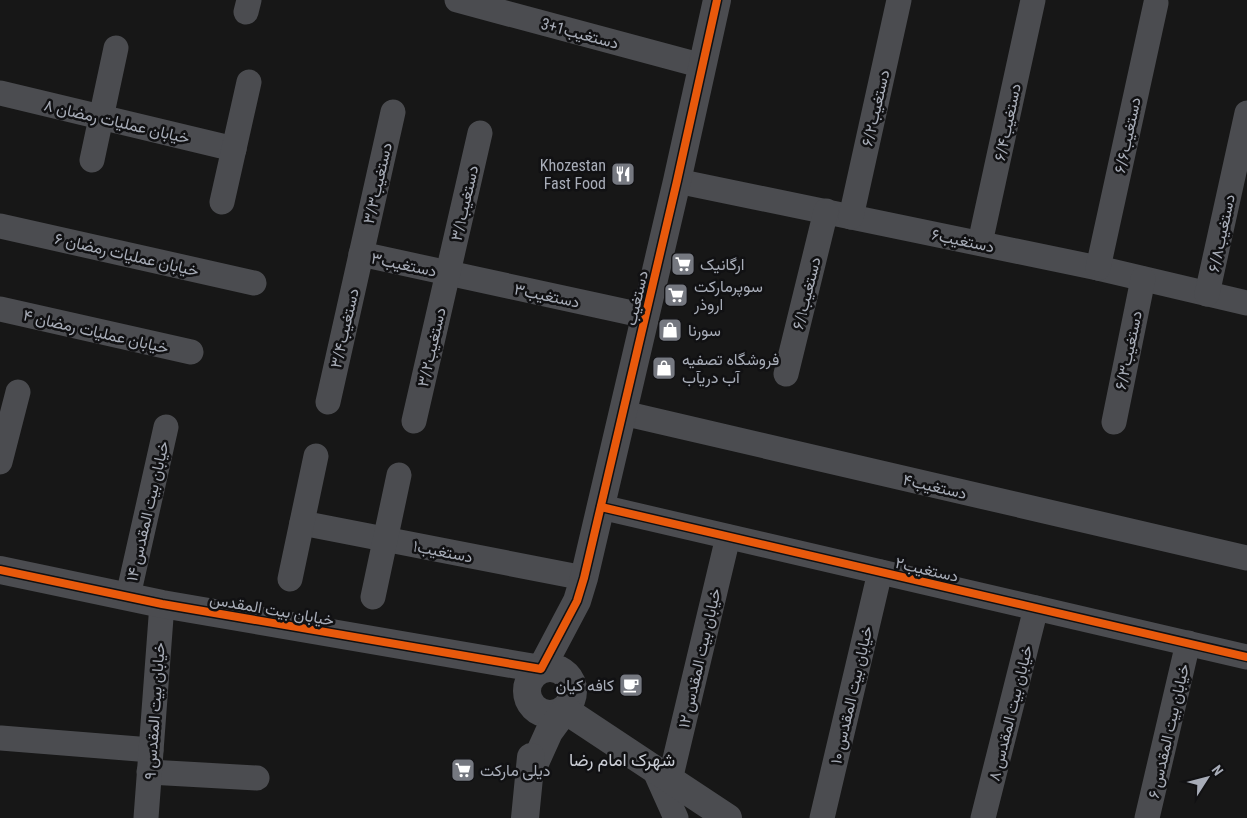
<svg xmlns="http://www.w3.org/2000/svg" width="1247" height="818" viewBox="0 0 1247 818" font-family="'Roboto Condensed',Vazirmatn,sans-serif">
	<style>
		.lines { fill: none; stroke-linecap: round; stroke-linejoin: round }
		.minor { stroke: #4b4c50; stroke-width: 25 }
		.tertiary { stroke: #4b4c50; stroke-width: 28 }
		.cycleway-casing { stroke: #111113; stroke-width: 11 }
		.cycleway { stroke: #e8590c; stroke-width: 8 }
		.labels { text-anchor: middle; stroke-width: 5; stroke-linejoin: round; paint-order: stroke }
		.street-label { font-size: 16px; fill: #a8adb8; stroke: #111113 }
		.poi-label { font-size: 16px; fill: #a8adb8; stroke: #111113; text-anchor: start }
		.neighbourhood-label { font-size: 18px; fill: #c9ccd4; stroke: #111113 }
	</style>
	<rect width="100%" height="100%" fill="#171717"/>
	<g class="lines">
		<g class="minor">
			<polyline points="457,0 703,66"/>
			<polyline points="246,12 249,0"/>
			<polyline points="0,93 234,149"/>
			<polyline points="92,160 116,48"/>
			<polyline points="677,181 1098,268 1247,303"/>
			<polyline points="222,202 249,82"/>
			<polyline points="851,217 899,0"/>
			<polyline points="0,226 254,283"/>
			<polyline points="980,243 1033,0"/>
			<polyline points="361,254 646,316"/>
			<polyline points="1098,268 1156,3"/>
			<polyline points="1207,294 1247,113"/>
			<polyline points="0,309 191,352"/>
			<polyline points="786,374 826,211"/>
			<polyline points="328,402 393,112"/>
			<polyline points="623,413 1247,558"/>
			<polyline points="414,421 480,133"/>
			<polyline points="1114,422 1143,279"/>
			<polyline points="0,462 18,392"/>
			<polyline points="601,507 1247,657"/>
			<polyline points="302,523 584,578"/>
			<polyline points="290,579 316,456"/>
			<polyline points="128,596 166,427"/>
			<polyline points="373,597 399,475"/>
			<polyline points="1,738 151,750"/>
			<polyline points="654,769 676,818"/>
			<polyline points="149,772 257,778"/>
			<polyline points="670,780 728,537"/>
			<polyline points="146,818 162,604"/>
			<polyline points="822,818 880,572"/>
			<polyline points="983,818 1036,608"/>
			<polyline points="1147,818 1188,643"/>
		</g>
		<g class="tertiary">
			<polyline points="0,570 162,604 541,669 577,601 584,578 677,181 717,0"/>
			<circle cx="550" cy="691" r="23"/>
			<polyline points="530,774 549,732 565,710 728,818"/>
			<polyline points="525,818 531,757"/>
		</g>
		<g class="cycleway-casing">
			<g id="cycleway">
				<polyline points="601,507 1247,657"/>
				<polyline points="0,570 162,604 541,669 577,601 584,578 677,181 717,0"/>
			</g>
		</g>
		<use href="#cycleway" class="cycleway"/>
	</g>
	<defs>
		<g id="restaurant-square" transform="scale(1.25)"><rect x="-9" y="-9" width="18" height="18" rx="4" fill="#757880" stroke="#111113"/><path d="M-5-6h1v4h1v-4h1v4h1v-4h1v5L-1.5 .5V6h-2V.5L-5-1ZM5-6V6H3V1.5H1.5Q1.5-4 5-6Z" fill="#fff"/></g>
		<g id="supermarket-square" transform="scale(1.25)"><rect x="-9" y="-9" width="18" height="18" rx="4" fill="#757880" stroke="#111113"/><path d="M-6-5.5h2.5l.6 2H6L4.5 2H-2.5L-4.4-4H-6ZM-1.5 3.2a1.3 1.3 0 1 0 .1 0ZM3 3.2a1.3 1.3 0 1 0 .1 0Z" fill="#fff"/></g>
		<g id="shop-square" transform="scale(1.25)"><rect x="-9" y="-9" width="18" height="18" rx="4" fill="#757880" stroke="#111113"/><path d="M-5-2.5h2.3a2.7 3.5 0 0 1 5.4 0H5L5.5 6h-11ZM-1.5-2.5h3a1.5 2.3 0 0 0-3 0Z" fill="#fff"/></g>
		<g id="cafe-square" transform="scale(1.25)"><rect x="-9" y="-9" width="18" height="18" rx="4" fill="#757880" stroke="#111113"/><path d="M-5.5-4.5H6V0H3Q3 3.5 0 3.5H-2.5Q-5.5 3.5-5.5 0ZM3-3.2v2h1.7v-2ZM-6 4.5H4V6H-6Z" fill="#fff"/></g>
	</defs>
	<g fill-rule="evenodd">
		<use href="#restaurant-square" x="623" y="174"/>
		<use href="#supermarket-square" x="683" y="264"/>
		<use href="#supermarket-square" x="676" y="295"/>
		<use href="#shop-square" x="670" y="330"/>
		<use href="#shop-square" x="664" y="368"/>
		<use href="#cafe-square" x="631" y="685"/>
		<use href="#supermarket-square" x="463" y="770"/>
	</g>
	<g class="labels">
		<g class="street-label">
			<text transform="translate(580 33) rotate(15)" y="6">3+1دستغیب</text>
			<text transform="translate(875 108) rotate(-77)" y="6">دستغیب۶/۲</text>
			<text transform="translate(117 121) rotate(13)" y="6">خیابان عملیات رمضان ۸</text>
			<text transform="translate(1007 122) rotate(-78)" y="6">دستغیب۶/۴</text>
			<text transform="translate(1127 135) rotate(-78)" y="6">دستغیب۶/۶</text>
			<text transform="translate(377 183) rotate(-77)" y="6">۳/۳دستغیب</text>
			<text transform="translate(464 203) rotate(-77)" y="6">۳/۱دستغیب</text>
			<text transform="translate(1221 233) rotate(-78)" y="6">دستغیب۶/۸</text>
			<text transform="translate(963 240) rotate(12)" y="6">دستغیب۶</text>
			<text transform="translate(127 254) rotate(13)" y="6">خیابان عملیات رمضان ۶</text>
			<text transform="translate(404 264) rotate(12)" y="6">۳دستغیب</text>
			<text transform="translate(806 293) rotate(-76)" y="6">دستغیب۶/۱</text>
			<text transform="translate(547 295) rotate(12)" y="6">دستغیب۳</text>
			<text transform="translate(636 298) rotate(-77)" y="6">دستغیب</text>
			<text transform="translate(344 328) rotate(-77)" y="6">۳/۴دستغیب</text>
			<text transform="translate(96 331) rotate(13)" y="6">خیابان عملیات رمضان ۴</text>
			<text transform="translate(431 347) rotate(-77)" y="6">۳/۲دستغیب</text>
			<text transform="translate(1128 350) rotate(-78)" y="6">دستغیب۶/۳</text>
			<text transform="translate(935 486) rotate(13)" y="6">دستغیب۴</text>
			<text transform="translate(147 511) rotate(-77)" y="6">خیابان بیت المقدس ۱۴</text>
			<text transform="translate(443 551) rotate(11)" y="6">دستغیب۱</text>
			<text transform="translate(927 569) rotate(13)" y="6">۲دستغیب</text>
			<text transform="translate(272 609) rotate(10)" y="6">خیابان بیت المقدس</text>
			<text transform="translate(699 658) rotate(-77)" y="6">خیابان بیت المقدس ۱۲</text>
			<text transform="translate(851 695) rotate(-77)" y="6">خیابان بیت المقدس ۱۰</text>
			<text transform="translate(154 711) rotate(-86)" y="6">خیابان بیت المقدس ۹</text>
			<text transform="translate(1010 713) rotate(-76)" y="6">خیابان بیت المقدس ۸</text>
			<text transform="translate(1168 731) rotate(-77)" y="6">خیابان بیت المقدس ۶</text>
		</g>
		<g class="poi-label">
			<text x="606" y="171" text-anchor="end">Khozestan<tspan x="606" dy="18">Fast Food</tspan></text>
			<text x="700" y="270">ارگانیک</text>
			<text x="694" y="292">سوپرمارکت<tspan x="694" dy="18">اروذر</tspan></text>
			<text x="688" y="336">سورنا</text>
			<text x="682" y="365">فروشگاه تصفیه<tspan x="682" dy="18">آب دریآب</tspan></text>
			<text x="614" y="691" text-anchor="end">کافه کیان</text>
			<text x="480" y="776">دیلی مارکت</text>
		</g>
		<g class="neighbourhood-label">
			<text x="622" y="766">شهرک امام رضا</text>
		</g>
	</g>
	<g transform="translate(1207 778) rotate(54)" stroke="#111113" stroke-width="4" paint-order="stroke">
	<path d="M0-4L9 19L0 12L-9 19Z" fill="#a8adb8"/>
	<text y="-8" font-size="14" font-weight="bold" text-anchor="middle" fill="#a8adb8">N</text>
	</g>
</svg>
